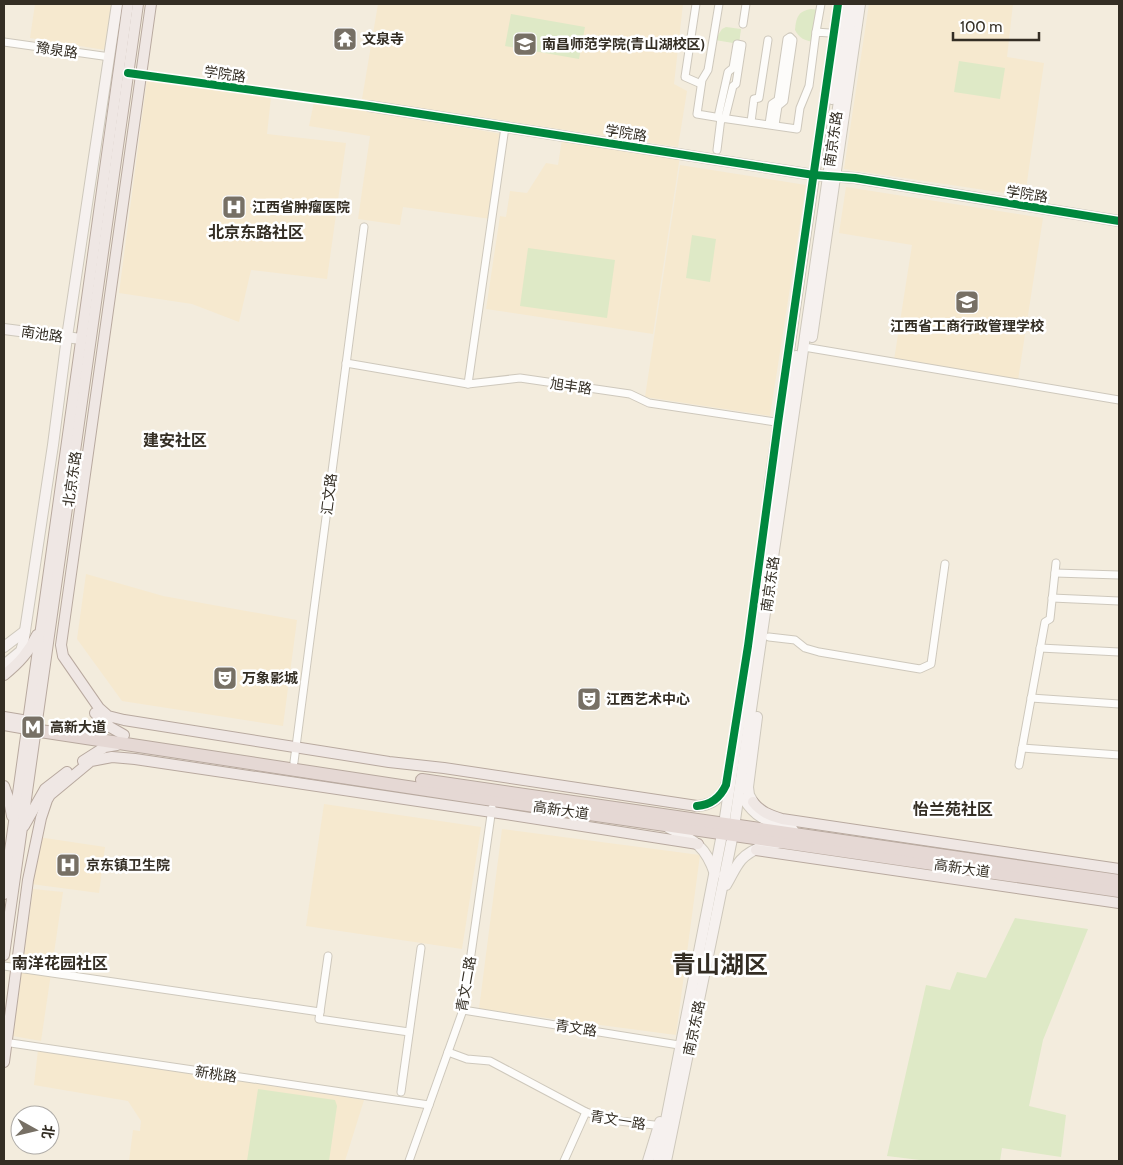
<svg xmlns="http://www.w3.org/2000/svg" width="1123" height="1165" viewBox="0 0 1123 1165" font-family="Cabin,'Noto Sans SC',sans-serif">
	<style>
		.built { fill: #f6e9cf }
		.green { fill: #dee9c6 }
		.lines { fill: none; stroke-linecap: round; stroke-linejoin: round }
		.street-casing { stroke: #cec8bc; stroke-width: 9 }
		.secondary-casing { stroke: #cec8bc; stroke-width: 12 }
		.primary-casing { stroke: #b8a99f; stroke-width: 12 }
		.highway-casing { stroke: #b8a99f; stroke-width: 14 }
		.street { stroke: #fdfcfa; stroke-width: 7 }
		.secondary { stroke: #f6f1ef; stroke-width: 10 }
		.primary { stroke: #efe7e4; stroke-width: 10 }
		.highway { stroke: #e5d8d4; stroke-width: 12 }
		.cycleway-casing { stroke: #fff; stroke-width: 11 }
		.cycleway { stroke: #00873e; stroke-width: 8 }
		.labels { text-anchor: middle; stroke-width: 5; stroke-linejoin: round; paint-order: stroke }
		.poi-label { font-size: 14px; font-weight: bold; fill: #342e24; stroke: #fff; text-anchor: start }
		.street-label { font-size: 14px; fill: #342e24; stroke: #fff }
		.quarter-label { font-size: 16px; font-weight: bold; fill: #342e24; stroke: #fff }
		.town-label { font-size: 24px; font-weight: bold; fill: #342e24; stroke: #fff }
	</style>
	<rect width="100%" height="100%" fill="#f3ecdd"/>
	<g class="built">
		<polygon points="35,4 112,4 105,50 30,38"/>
		<polygon points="378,4 683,4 674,84 687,91 678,147 362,99"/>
		<polygon points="869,4 1013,4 1007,57 1044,63 1025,196 844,169"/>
		<polygon points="147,79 271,97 267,134 346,143 327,279 251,270 239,322 192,304 119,293"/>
		<polygon points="314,102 502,134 491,219 403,207 400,225 358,219 370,136 309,126"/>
		<polygon points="562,139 680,156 653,334 486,309 500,216 506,217 510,191 527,193 546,163 558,165"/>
		<polygon points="680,165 806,185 770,416 645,397"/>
		<polygon points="846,187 1043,218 1018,380 894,360 912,245 839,233"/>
		<polygon points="86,574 163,596 297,620 283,726 122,701 77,639"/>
		<polygon points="324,804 481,827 462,949 306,926"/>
		<polygon points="502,829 700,855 676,1035 479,1009"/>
		<polygon points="38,837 105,847 99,893 31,884"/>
		<polygon points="33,889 63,892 41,1041 13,1036"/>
		<polygon points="38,1050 364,1100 345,1161 129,1161 133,1130 140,1131 141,1121 128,1101 34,1085"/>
	</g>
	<g class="green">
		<path d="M 811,9 L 819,10 L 814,42 C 805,41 799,38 795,30 C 796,18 798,11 811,9 Z"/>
		<polygon points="511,14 585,27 579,59 505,46"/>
		<polygon points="726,27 741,29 739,44 715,40 722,29"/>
		<polygon points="959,61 1005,68 1000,99 954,92"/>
		<polygon points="692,235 716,239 710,282 686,278"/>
		<polygon points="528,248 615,260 607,318 520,306"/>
		<polygon points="1015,918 1088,929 1043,1040 1029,1106 1066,1115 1061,1157 1002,1148 1000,1161 928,1161 887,1156 926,985 950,990 957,972 986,978"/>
		<polygon points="258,1089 335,1100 337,1106 329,1161 247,1161"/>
	</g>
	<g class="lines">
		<g class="street-casing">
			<g id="street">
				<polyline points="696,4 685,77 701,84"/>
				<polyline points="719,4 708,70 702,80 697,114 721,118"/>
				<polyline points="743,24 746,4"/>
				<polyline points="816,32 821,4"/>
				<polyline points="4,42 110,57"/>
				<polyline points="128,73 369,106"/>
				<polyline points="718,117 728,72 733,68 737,44 742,45 736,84 733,86 725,118"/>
				<polyline points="751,122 754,99 759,98 768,40"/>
				<polyline points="769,124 772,104 778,100 787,39 790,37 793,40 784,101 778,106 775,125"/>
				<polyline points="717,150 721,118 797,129 800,108 809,86 816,32 829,33"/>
				<polyline points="804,347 1119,400"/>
				<polyline points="346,363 468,384 520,378 630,394 649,403 782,423"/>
				<polyline points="468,384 505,127"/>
				<polyline points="1055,573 1119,575"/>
				<polyline points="1052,598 1119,601"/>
				<polyline points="769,637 795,640 805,648 819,652 920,669 931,664 945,564"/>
				<polyline points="1040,648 1119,652"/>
				<polyline points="1031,698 1119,704"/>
				<polyline points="1022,748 1119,755"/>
				<polyline points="294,762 364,227"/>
				<polyline points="1019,765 1045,622 1050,619 1056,563"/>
				<polyline points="328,956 319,1019 409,1032"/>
				<polyline points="4,966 320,1012"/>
				<polyline points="463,1010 685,1046"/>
				<polyline points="4,1042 429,1105"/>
				<polyline points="448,1052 467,1059 490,1061 586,1112"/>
				<polyline points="401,1092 421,948"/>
				<polyline points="409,1161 463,1010 492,808"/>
				<polyline points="564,1161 586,1112 610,1120 663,1126"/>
			</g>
		</g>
		<g class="secondary-casing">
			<g id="secondary">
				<polyline points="832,99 845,4"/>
				<polyline points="369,106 814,175 855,178 1119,221"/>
				<polyline points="4,329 81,339"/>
				<polyline points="812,337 860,4"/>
				<polyline points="769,490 837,17"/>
				<polyline points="4,647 25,631"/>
				<polyline points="4,665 21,651 23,644 53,445 67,337 117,4"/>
				<path d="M 744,799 C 757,820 771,822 793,830"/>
				<polyline points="753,802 749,795 748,787 757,717"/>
				<path d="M 697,806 C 712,805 723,797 727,782"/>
				<path d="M 669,828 C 695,840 706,847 715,874"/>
				<path d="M 726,885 C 731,877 735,867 741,860 C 750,850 765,845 778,843"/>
				<polyline points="648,1161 660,1122"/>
				<polyline points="658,1161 724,824 796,356"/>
				<polyline points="666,1161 733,834 853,4"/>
			</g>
		</g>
		<g class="primary-casing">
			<g id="primary">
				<polyline points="151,4 61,645 63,656 99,708 108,716 124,720 389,762 444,768 697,806"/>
				<path d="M 4,675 C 19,663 29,652 37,635"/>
				<polyline points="95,713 110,727 124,735"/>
				<polyline points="4,717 28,721"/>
				<polyline points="4,725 27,729"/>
				<polyline points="83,761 105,747 117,745"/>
				<polyline points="4,786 9,800 12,816"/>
				<path d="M 753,802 C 761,812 769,815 782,819 L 1119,869"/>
				<polyline points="24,826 45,789 67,772"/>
				<polyline points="756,850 1119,903"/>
				<polyline points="4,894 128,4"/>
				<polyline points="4,955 138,4"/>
				<polyline points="4,1062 28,880 41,818 47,800 50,795 91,761 112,757 135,759 492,812 698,844"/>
			</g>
		</g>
		<g class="highway-casing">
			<g id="highway">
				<polyline points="27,729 493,800 1119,891"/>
				<polyline points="422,780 1119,881"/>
			</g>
		</g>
		<use href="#street" class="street"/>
		<use href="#secondary" class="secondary"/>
		<use href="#primary" class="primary"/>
		<use href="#highway" class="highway"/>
		<g class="cycleway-casing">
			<g id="cycleway">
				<polyline points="128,73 369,106 814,175 855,178 1119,221"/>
				<path d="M 697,806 C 711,805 720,798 726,785 L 748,646 L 778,423 L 838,4"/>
			</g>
		</g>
		<use href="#cycleway" class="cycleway"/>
	</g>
	<defs>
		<g id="temple-square" transform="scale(1.25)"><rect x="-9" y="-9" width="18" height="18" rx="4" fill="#777065" stroke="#fff"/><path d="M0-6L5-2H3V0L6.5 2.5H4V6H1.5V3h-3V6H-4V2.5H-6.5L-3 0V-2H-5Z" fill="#fff"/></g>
		<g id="university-square" transform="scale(1.25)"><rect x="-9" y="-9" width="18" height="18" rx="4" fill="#777065" stroke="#fff"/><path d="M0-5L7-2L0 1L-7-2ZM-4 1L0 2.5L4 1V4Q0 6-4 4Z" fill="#fff"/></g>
		<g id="hospital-square" transform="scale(1.25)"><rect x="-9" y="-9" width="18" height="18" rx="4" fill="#777065" stroke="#fff"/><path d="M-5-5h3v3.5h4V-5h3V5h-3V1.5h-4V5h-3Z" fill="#fff"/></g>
		<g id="theatre-square" transform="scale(1.25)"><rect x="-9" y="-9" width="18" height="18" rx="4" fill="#777065" stroke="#fff"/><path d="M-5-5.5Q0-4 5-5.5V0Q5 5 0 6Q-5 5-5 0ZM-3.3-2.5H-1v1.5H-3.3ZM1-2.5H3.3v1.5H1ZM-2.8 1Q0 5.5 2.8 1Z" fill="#fff"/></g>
		<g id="metro-square" transform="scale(1.25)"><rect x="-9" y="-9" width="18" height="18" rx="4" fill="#777065" stroke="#fff"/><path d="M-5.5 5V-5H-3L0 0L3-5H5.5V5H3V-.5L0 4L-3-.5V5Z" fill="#fff"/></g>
	</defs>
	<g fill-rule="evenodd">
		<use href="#temple-square" x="345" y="39"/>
		<use href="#university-square" x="525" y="44"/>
		<use href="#hospital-square" x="234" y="207"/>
		<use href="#university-square" x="967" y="302"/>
		<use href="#theatre-square" x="225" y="678"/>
		<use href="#theatre-square" x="589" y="699"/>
		<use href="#metro-square" x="33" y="727"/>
		<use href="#hospital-square" x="68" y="865"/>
	</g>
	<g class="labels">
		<g class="poi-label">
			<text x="362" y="44">文泉寺</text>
			<text x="542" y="49">南昌师范学院(青山湖校区)</text>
			<text x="252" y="212">江西省肿瘤医院</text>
			<text x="967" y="331" text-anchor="middle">江西省工商行政管理学校</text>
			<text x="242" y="683">万象影城</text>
			<text x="606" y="704">江西艺术中心</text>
			<text x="50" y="732">高新大道</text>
			<text x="86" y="870">京东镇卫生院</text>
		</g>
		<g class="street-label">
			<text transform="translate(57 50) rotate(8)" y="5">豫泉路</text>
			<text transform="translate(225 74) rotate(8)" y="5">学院路</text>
			<text transform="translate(626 133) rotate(9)" y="5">学院路</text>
			<text transform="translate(833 139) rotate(-82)" y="5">南京东路</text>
			<text transform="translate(1027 194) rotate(9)" y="5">学院路</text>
			<text transform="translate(42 334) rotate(8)" y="5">南池路</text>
			<text transform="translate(571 386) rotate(8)" y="5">旭丰路</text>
			<text transform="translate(72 479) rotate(-82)" y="5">北京东路</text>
			<text transform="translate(329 494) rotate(-83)" y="5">汇文路</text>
			<text transform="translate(770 584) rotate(-82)" y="5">南京东路</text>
			<text transform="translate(561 810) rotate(8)" y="5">高新大道</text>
			<text transform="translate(962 868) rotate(8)" y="5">高新大道</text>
			<text transform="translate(466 984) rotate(-80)" y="5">青文二路</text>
			<text transform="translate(576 1028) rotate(9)" y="5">青文路</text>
			<text transform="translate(694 1028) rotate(-78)" y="5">南京东路</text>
			<text transform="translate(216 1074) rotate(8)" y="5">新桃路</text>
			<text transform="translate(618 1120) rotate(9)" y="5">青文一路</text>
		</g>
		<g class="quarter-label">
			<text x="256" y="238">北京东路社区</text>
			<text x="175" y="446">建安社区</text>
			<text x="953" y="815">怡兰苑社区</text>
			<text x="60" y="969">南洋花园社区</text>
		</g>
		<g class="town-label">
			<text x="720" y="973">青山湖区</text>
		</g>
	</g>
	<rect width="1123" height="1165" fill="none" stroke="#342e24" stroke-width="10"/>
	<g transform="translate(35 1130) rotate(98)"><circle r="24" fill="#ffffff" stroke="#aeaba7"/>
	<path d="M0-4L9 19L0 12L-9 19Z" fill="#777065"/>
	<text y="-8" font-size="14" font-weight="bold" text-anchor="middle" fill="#342e24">北</text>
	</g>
	<path d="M953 32v8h86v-8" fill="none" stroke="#342e24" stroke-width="2.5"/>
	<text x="960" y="32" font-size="15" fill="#342e24" stroke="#ffffff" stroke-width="4" paint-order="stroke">100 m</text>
</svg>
